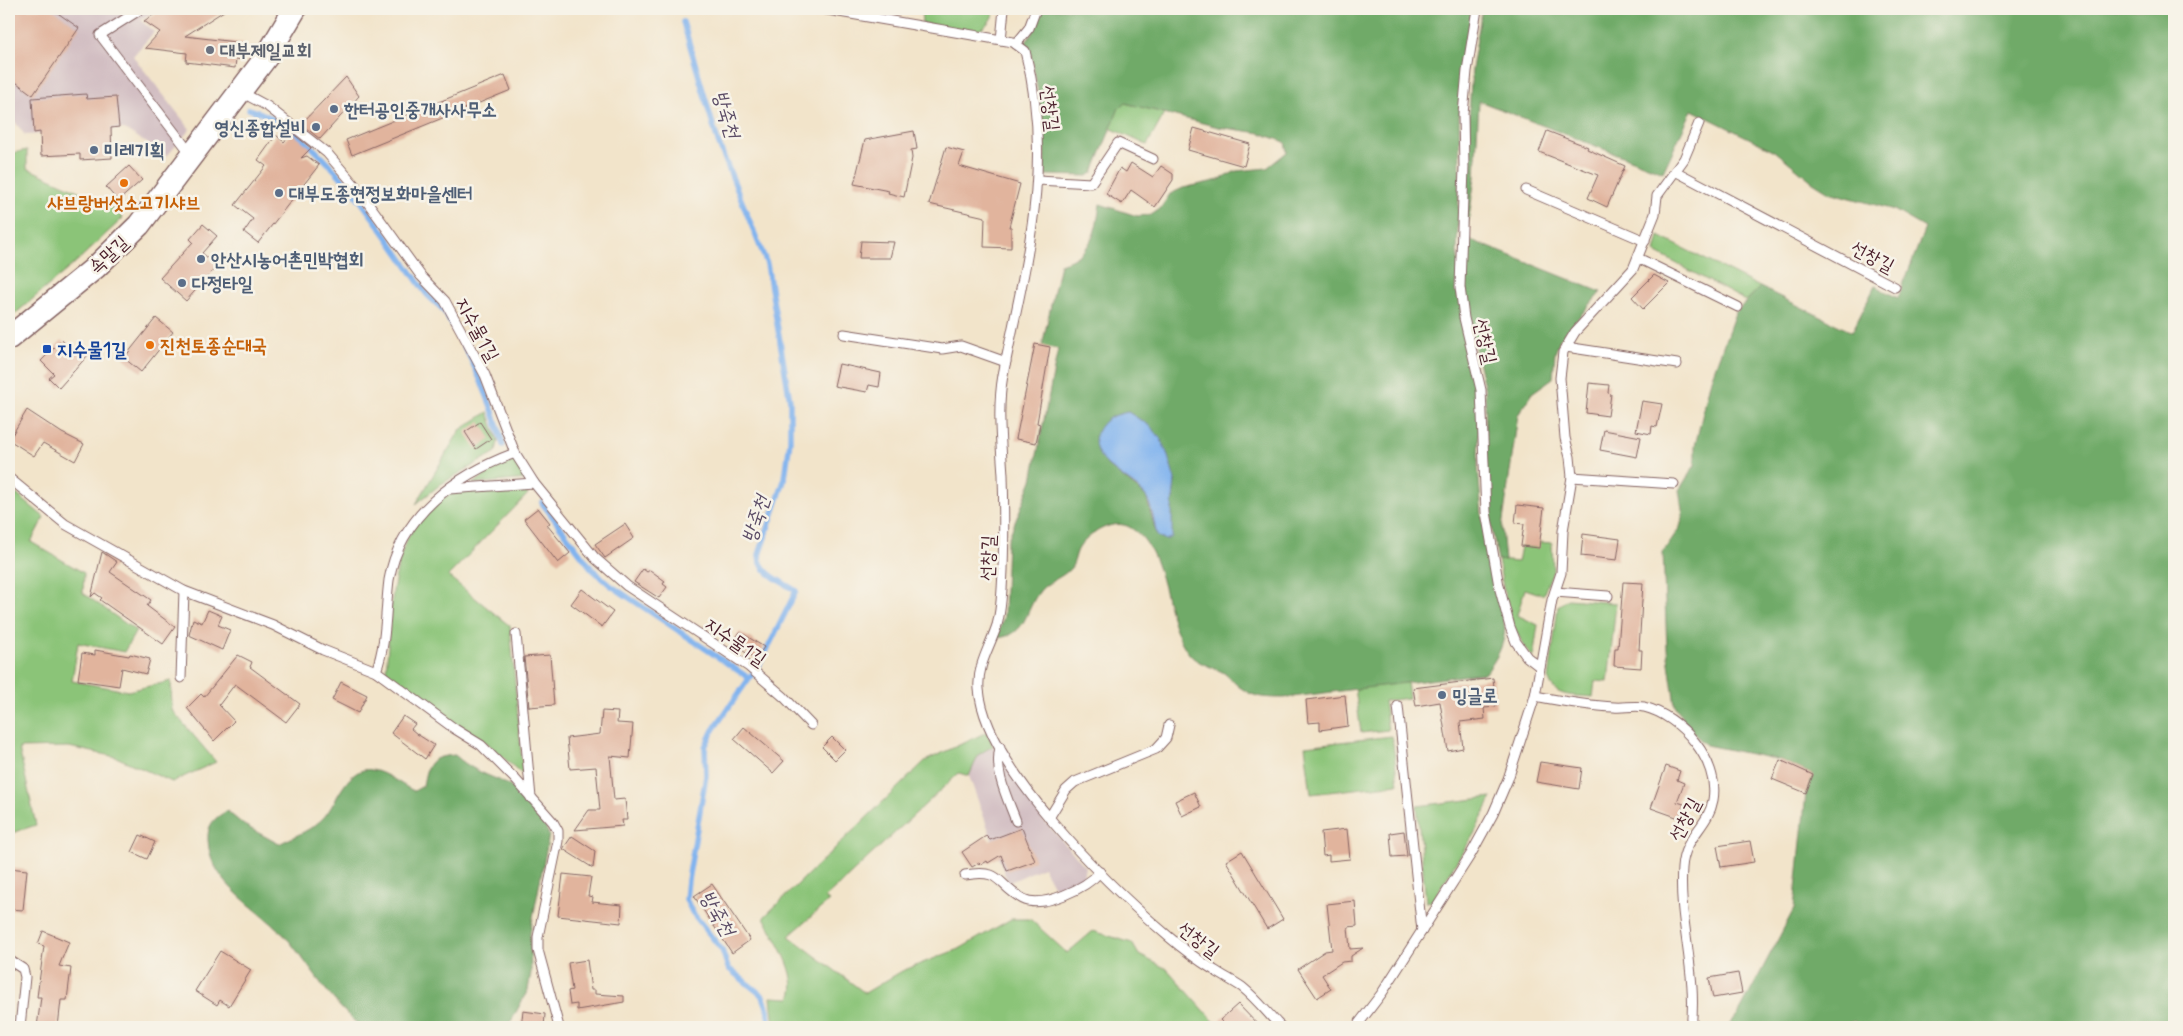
<svg xmlns="http://www.w3.org/2000/svg" width="2183" height="1036" viewBox="0 0 2183 1036" font-family="Mynerve,'Poor Story',sans-serif">
	<style>
		.industrial { fill: #d2bec2 }
		.green { fill: #8bc478; stroke: #6a7252 }
		.forest { fill: #70aa68; stroke: #5d644a; fill-rule: evenodd }
		.water { fill: #82b4ee; stroke: #666a8c }
		.lines { fill: none; stroke-linecap: round; stroke-linejoin: round }
		.stream { stroke: #82b4ee; stroke-width: 5.5 }
		.building { fill: #e1b49d }
		.service-casing { stroke: #856463; stroke-width: 11 }
		.tertiary-casing { stroke: #856463; stroke-width: 25 }
		.service { stroke: #fff; stroke-width: 9 }
		.tertiary { stroke: #fff; stroke-width: 22 }
		.worship-dot { fill: #6b7280; stroke: #f7f3e8; stroke-width: 2 }
		.service-dot { fill: #5c6f8a; stroke: #f7f3e8; stroke-width: 2 }
		.food-dot { fill: #e8710a; stroke: #f7f3e8; stroke-width: 2 }
		.transit-dot { fill: #1a4fb4; stroke: #f7f3e8; stroke-width: 2 }
		.labels { text-anchor: middle; stroke-width: 5; stroke-linejoin: round; paint-order: stroke }
		.worship-label { font-size: 19px; font-weight: bold; fill: #5b616d; stroke: #f7f3e8; text-anchor: start }
		.street-label { font-size: 19px; fill: #4a1f2b; stroke: #f7f3e8 }
		.service-label { font-size: 19px; font-weight: bold; fill: #4e5e75; stroke: #f7f3e8; text-anchor: start }
		.food-label { font-size: 19px; font-weight: bold; fill: #c56008; stroke: #f7f3e8 }
		.transit-label { font-size: 19px; font-weight: bold; fill: #164399; stroke: #f7f3e8; text-anchor: start }
		.water-label { font-size: 20px; font-style: italic; fill: #5b4c66; stroke: #f7f3e8 }
	</style>
	<rect width="100%" height="100%" fill="#f7f3e8"/>
	<filter id="ink" filterUnits="userSpaceOnUse"><feTurbulence type="fractalNoise" baseFrequency=".02" numOctaves="2"/><feDisplacementMap in="SourceGraphic" scale="10" xChannelSelector="R" yChannelSelector="G"/><feConvolveMatrix kernelMatrix="1 2 1 2 8 2 1 2 1" color-interpolation-filters="sRGB"/></filter>
	<filter id="wash" filterUnits="userSpaceOnUse"><feTurbulence type="fractalNoise" baseFrequency=".0096" numOctaves="4" result="noise"/><feDisplacementMap in="SourceGraphic" scale="20" xChannelSelector="R" yChannelSelector="G"/><feGaussianBlur stdDeviation="1.12" result="paint"/><feColorMatrix in="noise" values="0 0 0 0 0 0 0 0 0 0 0 0 0 0 0 0 0 1.4 0 .05"/><feComposite in="paint" operator="in"/></filter>
	<g filter="url(#wash)">
		<rect width="100%" height="100%" fill="#f2e4ca"/>
		<g class="industrial">
			<polygon points="9,9 158,9 140,20 154,32 133,56 190,129 167,156 125,129 25,135 9,114"/>
			<polygon points="993,746 1043,820 1085,866 1083,878 1055,889 1043,867 1008,883 969,776 979,754"/>
		</g>
		<g class="green">
			<path d="M 921,9 L 995,9 C 985,45 950,28 922,23 Z"/>
			<polygon points="1125,103 1165,113 1147,145 1110,128 1119,107"/>
			<polygon points="27,150 27,168 109,205 123,218 75,263 9,319 9,154"/>
			<polygon points="1659,236 1760,287 1746,301 1655,252"/>
			<polygon points="488,412 498,441 496,452 441,484 416,504 460,430"/>
			<polygon points="514,457 527,479 472,484"/>
			<path d="M 521,487 L 528,494 L 448,576 L 510,626 L 523,775 L 487,743 L 452,723 L 386,671 C 392,613 387,516 456,492 C 471,487 504,488 521,487 Z"/>
			<polygon points="9,488 44,517 31,542 84,573 83,593 136,631 124,652 78,643 72,681 128,691 171,681 172,710 216,762 172,782 116,757 69,747 19,748 36,825 9,834"/>
			<path d="M 1539,542 L 1552,543 L 1553,571 L 1543,595 L 1525,589 L 1517,615 L 1538,625 L 1533,658 C 1507,624 1506,601 1498,560 L 1518,562 L 1521,546 L 1538,548 Z"/>
			<path d="M 1568,599 L 1616,603 L 1608,682 L 1595,681 L 1593,697 C 1577,695 1554,699 1549,679 L 1558,606 Z"/>
			<polygon points="1407,682 1409,698 1384,701 1388,730 1361,733 1355,688"/>
			<path d="M 987,732 L 993,746 L 979,754 L 969,776 L 959,773 L 825,898 L 829,901 L 789,936 L 865,993 L 902,971 L 961,948 L 1011,919 L 1030,919 L 1067,953 L 1093,931 L 1132,943 L 1139,955 L 1167,969 L 1219,1027 L 774,1027 L 771,997 L 790,998 C 801,976 775,939 764,917 L 925,761 Z"/>
			<polygon points="1392,736 1398,784 1311,794 1305,746"/>
			<polygon points="1492,797 1474,834 1432,901 1426,902 1417,806"/>
		</g>
		<g class="forest">
			<path d="M 1042,9 L 1473,9 L 1463,61 L 1459,113 L 1460,166 L 1457,252 L 1477,391 L 1479,426 L 1478,467 L 1482,516 L 1505,628 C 1504,646 1497,658 1486,673 L 1284,698 C 1270,698 1255,698 1244,690 C 1236,686 1231,678 1224,673 C 1214,667 1198,664 1190,655 C 1161,620 1169,551 1131,528 C 1114,517 1088,534 1079,548 C 1075,554 1075,564 1070,569 C 1062,578 1048,581 1040,591 C 1024,611 1028,635 997,638 L 1004,616 L 1007,542 L 1032,480 L 1058,349 L 1042,346 L 1060,264 C 1091,255 1096,234 1100,204 L 1137,216 L 1151,215 L 1160,209 L 1170,194 L 1183,188 L 1219,180 L 1236,171 L 1267,168 L 1287,152 L 1285,142 L 1260,133 L 1218,127 L 1125,103 L 1119,108 L 1093,172 L 1088,176 L 1044,175 C 1047,132 1038,89 1029,47 L 1025,44 L 1038,23 ZM 1128,412 L 1150,426 L 1160,438 L 1175,480 L 1171,517 L 1157,536 L 1146,496 L 1107,465 L 1095,437 C 1102,421 1110,416 1128,412 Z"/>
			<polygon points="1482,9 2174,9 2174,1027 1861,1027 1854,1021 1838,1027 1727,1027 1739,1013 1794,909 1806,793 1813,775 1780,760 1706,745 1689,729 1675,705 1667,649 1663,552 1680,527 1683,516 1679,490 1695,465 1695,446 1711,379 1735,313 1760,287 1852,332 1875,286 1898,298 1925,228 1894,210 1829,192 1813,182 1775,151 1692,110 1663,172 1479,101 1475,177 1466,238 1601,292 1560,339 1555,353 1553,378 1532,393 1518,415 1502,528 1505,561 1498,560 1490,519 1486,461 1485,390 1467,316 1463,286 1470,98 1472,69"/>
			<path d="M 455,755 C 469,768 482,773 499,780 C 522,791 540,812 549,835 L 530,933 L 531,973 L 528,990 L 508,1027 L 361,1027 C 332,1003 313,971 290,942 C 263,909 210,887 208,840 C 207,825 214,818 227,811 L 244,825 L 279,844 C 294,836 313,830 325,816 C 337,802 348,765 372,770 C 386,772 401,785 414,791 L 423,786 C 427,762 430,757 455,755 Z"/>
		</g>
		<path class="water" d="M 1128,412 L 1150,426 L 1160,438 L 1167,453 L 1175,480 L 1172,509 L 1172,537 L 1166,540 L 1157,536 C 1155,527 1151,502 1145,495 C 1132,479 1085,461 1097,432 C 1104,418 1114,415 1128,412 Z"/>
		<g class="lines">
			<g class="stream">
				<path d="M 683,22 L 718,142 L 767,264 L 790,401 L 790,441 L 785,478 L 759,555 C 760,574 782,581 796,591 L 762,660 L 713,730 L 705,747 L 706,776 L 688,880 L 686,899 L 692,912 L 722,950 L 728,968 L 763,996 L 768,1010 L 769,1027"/>
				<path d="M 249,109 C 322,130 383,233 425,292 C 431,300 440,305 446,314 C 471,355 491,399 503,445"/>
				<polyline points="542,503 592,569 610,585 749,678"/>
			</g>
		</g>
		<g id="blocks">
			<g class="building">
				<polygon points="17,9 52,9 79,28 33,95 9,77 9,13"/>
				<polygon points="162,9 227,9 185,36 244,43 242,60 236,59 235,68 186,62 187,53 145,48 160,32 144,21"/>
				<polygon points="505,75 511,90 352,155 346,140"/>
				<polygon points="346,77 359,96 320,139 301,124"/>
				<polygon points="86,94 87,99 116,97 119,127 111,128 112,158 80,160 80,154 41,156 40,132 34,133 32,98"/>
				<polygon points="1194,128 1250,144 1244,166 1188,150"/>
				<polygon points="914,131 917,149 911,150 912,158 904,197 888,193 889,191 854,184 865,140"/>
				<polygon points="1547,131 1588,147 1587,149 1625,166 1607,207 1588,198 1598,175 1539,152"/>
				<polygon points="292,133 311,148 301,158 307,156 319,165 258,243 244,232 253,219 235,205 266,166 258,160 276,135 284,142"/>
				<polygon points="946,147 964,152 959,166 1020,184 1009,227 1011,227 1011,248 984,247 985,217 929,204"/>
				<polygon points="1131,163 1153,177 1161,166 1173,174 1173,180 1155,207 1131,190 1122,204 1106,194 1120,168 1126,172"/>
				<polygon points="129,166 142,180 118,201 106,187"/>
				<polygon points="203,224 217,236 202,253 217,266 186,301 160,278 193,242 190,239"/>
				<polygon points="861,241 894,242 890,258 859,258"/>
				<polygon points="1654,275 1669,283 1643,309 1632,297"/>
				<polygon points="156,318 173,332 141,372 124,358"/>
				<polygon points="62,340 73,354 80,347 88,355 59,388 49,378 54,374 41,361"/>
				<polygon points="1035,344 1050,347 1037,423 1040,424 1036,443 1016,439"/>
				<polygon points="839,364 881,373 879,387 869,385 867,392 834,386"/>
				<polygon points="1589,383 1609,385 1608,393 1611,394 1608,416 1586,413"/>
				<polygon points="1642,401 1662,404 1657,427 1652,426 1651,434 1636,431"/>
				<polygon points="27,410 62,433 84,444 75,461 43,443 34,456 9,440"/>
				<polygon points="480,422 491,439 476,449 465,432"/>
				<polygon points="1604,430 1641,437 1637,457 1600,450"/>
				<polygon points="1517,505 1544,508 1539,548 1521,546 1524,524 1515,523"/>
				<polygon points="538,508 550,523 547,525 570,553 558,563 524,519"/>
				<polygon points="625,524 634,538 605,558 595,544"/>
				<polygon points="1583,534 1620,539 1617,560 1581,556"/>
				<polygon points="102,552 117,562 110,572 151,600 147,606 175,627 163,644 100,600 102,598 95,593 91,597"/>
				<polygon points="643,569 647,572 650,570 665,581 663,584 667,587 659,598 634,582"/>
				<polygon points="1623,582 1643,583 1639,650 1642,650 1641,668 1614,666 1615,648 1618,648"/>
				<polygon points="582,589 613,612 602,627 571,604"/>
				<polygon points="208,610 222,616 218,625 230,630 222,650 189,635 193,619 202,623"/>
				<polygon points="740,632 764,647 756,659 732,644"/>
				<polygon points="95,650 129,656 130,654 150,659 146,674 122,668 119,686 78,680 82,653 95,655"/>
				<polygon points="238,655 252,662 250,667 300,704 286,722 235,684 219,705 234,721 214,741 187,708 201,694 204,697"/>
				<polygon points="550,655 554,705 529,707 524,657"/>
				<polygon points="1493,678 1496,707 1484,708 1485,719 1460,722 1463,748 1448,751 1440,702 1416,706 1413,688"/>
				<polygon points="341,682 367,695 358,713 332,700"/>
				<polygon points="1345,695 1348,726 1320,730 1320,722 1308,723 1306,700"/>
				<polygon points="602,711 618,712 617,723 633,724 630,758 610,756 614,800 625,799 627,820 622,820 623,826 575,830 589,810 600,810 596,767 570,769 567,738 600,734"/>
				<polygon points="403,716 415,724 411,729 417,734 434,745 425,759 391,733"/>
				<polygon points="744,727 784,761 773,773 734,739"/>
				<polygon points="832,737 845,750 835,760 822,747"/>
				<polygon points="1780,760 1813,775 1806,793 1772,779"/>
				<polygon points="1540,762 1582,768 1579,789 1536,782"/>
				<polygon points="1666,766 1680,771 1677,780 1684,783 1677,802 1684,804 1679,818 1651,808"/>
				<polygon points="1194,792 1201,807 1182,816 1175,801"/>
				<polygon points="1022,828 1035,861 1007,871 1001,855 988,863 987,861 981,865 979,863 972,867 962,852 986,836 990,840"/>
				<polygon points="1347,829 1350,859 1329,861 1329,855 1323,856 1321,832"/>
				<polygon points="1404,831 1407,856 1392,857 1390,833"/>
				<polygon points="140,835 155,842 147,859 132,852"/>
				<polygon points="572,836 595,851 593,868 563,849"/>
				<polygon points="1750,841 1754,862 1721,867 1717,846"/>
				<polygon points="1242,851 1283,919 1267,929 1226,861"/>
				<polygon points="9,868 27,870 23,910 9,909"/>
				<polygon points="563,874 591,877 588,896 593,897 592,902 622,905 621,923 558,916"/>
				<polygon points="712,884 750,940 732,953 694,896"/>
				<polygon points="1355,901 1357,926 1348,927 1350,949 1363,948 1351,956 1351,961 1342,962 1322,975 1331,989 1317,998 1298,969 1325,951 1332,950 1327,904"/>
				<polygon points="43,931 69,942 59,966 71,968 67,1000 61,1000 58,1027 37,1027 41,997 37,997 44,946 38,944"/>
				<polygon points="220,951 251,970 229,1006 220,1000 217,1005 195,991"/>
				<polygon points="587,960 591,990 595,990 595,994 624,996 624,1002 577,1010 577,1004 570,1005 568,991 572,990 568,963"/>
				<polygon points="1738,973 1742,993 1713,998 1709,978"/>
				<polygon points="1238,1004 1260,1027 1227,1027 1220,1020"/>
				<polygon points="523,1011 545,1014 544,1027 521,1027"/>
			</g>
		</g>
	</g>
	<g filter="url(#ink)">
		<use href="#blocks" fill-opacity="0" stroke="#856463" stroke-width="1"/>
		<g class="lines">
			<g class="service-casing">
				<g id="service">
					<polyline points="141,9 100,35 191,154"/>
					<path d="M 822,9 L 1013,42 L 1025,51 C 1055,164 1025,265 1003,375 C 997,409 1001,442 1003,475 C 1004,507 1004,538 1003,570 C 1002,588 1002,607 997,625 C 990,647 977,665 979,689 C 985,767 1110,887 1169,937 C 1183,949 1198,960 1214,970 C 1223,976 1233,981 1242,987 C 1257,999 1268,1014 1281,1027"/>
					<polyline points="1477,9 1467,71 1463,114 1464,167 1460,287 1464,318 1481,390 1486,512 1499,586 1510,627 1516,642 1527,657 1540,667"/>
					<polyline points="1001,40 1004,9"/>
					<polyline points="1016,44 1029,28 1036,9"/>
					<polyline points="241,92 267,106 327,153 358,189 421,276 445,301 485,375 515,453 534,483 595,558 627,586 749,667 784,697 811,725"/>
					<polyline points="1675,171 1895,287"/>
					<polyline points="1038,180 1091,183 1118,143 1153,159"/>
					<polyline points="1526,190 1645,241"/>
					<polyline points="1638,258 1738,307"/>
					<polyline points="844,334 942,349 961,346 1006,362"/>
					<polyline points="1566,347 1677,364"/>
					<polyline points="1572,477 1674,484"/>
					<polyline points="9,478 65,524 184,591 273,625 323,650 376,671 455,729 481,745 515,779 553,822 558,831 558,841 538,937 538,950 559,1027"/>
					<polyline points="449,489 534,483"/>
					<polyline points="1555,592 1608,596"/>
					<polyline points="516,634 531,798"/>
					<path d="M 376,671 C 387,642 385,611 389,580 C 400,515 456,475 515,453"/>
					<polyline points="181,678 184,591"/>
					<path d="M 1535,696 C 1561,701 1587,706 1614,707 C 1624,708 1634,705 1644,707 C 1681,716 1720,761 1713,800 C 1708,828 1684,836 1682,868 C 1678,921 1698,974 1691,1027"/>
					<polyline points="1398,706 1422,931"/>
					<path d="M 1000,747 C 994,773 1007,797 1016,821"/>
					<polyline points="1049,818 1066,790 1075,782 1156,749 1166,738 1169,725"/>
					<path d="M 965,875 C 1003,868 996,885 1023,899 C 1043,909 1086,888 1100,872"/>
					<polyline points="9,960 23,969 25,977 20,1027"/>
					<polyline points="1356,1027 1382,993 1471,854 1493,814 1508,779 1535,696 1552,600 1561,573 1563,531 1572,477 1570,457 1565,438 1560,378 1563,352 1575,332 1633,269 1655,214 1657,196 1684,159 1699,123"/>
				</g>
			</g>
			<g class="tertiary-casing">
				<polyline id="tertiary" points="9,338 96,267 139,225 267,56 295,9"/>
			</g>
			<use href="#service" class="service"/>
			<use href="#tertiary" class="tertiary"/>
		</g>
	</g>
	<circle class="worship-dot" cx="210" cy="50" r="5"/>
	<g class="service-dot">
		<circle cx="334" cy="109" r="5"/>
		<circle cx="316" cy="127" r="5"/>
		<circle cx="94" cy="150" r="5"/>
		<circle cx="279" cy="193" r="5"/>
		<circle cx="201" cy="259" r="5"/>
		<circle cx="182" cy="283" r="5"/>
		<circle cx="1442" cy="695" r="5"/>
	</g>
	<g class="food-dot">
		<circle cx="124" cy="183" r="5"/>
		<circle cx="150" cy="345" r="5"/>
	</g>
	<rect class="transit-dot" x="42" y="344" width="10" height="10" rx="2.5"/>
	<g class="labels">
		<g class="worship-label">
			<text x="220" y="57">대부제일교회</text>
		</g>
		<g class="street-label">
			<text transform="translate(1051 108) rotate(83)" y="7">선창길</text>
			<text transform="translate(108 254) rotate(-43)" y="7">속말길</text>
			<text transform="translate(1873 256) rotate(28)" y="7">선창길</text>
			<text transform="translate(478 329) rotate(61)" y="7">지수물1길</text>
			<text transform="translate(1486 341) rotate(77)" y="7">선창길</text>
			<text transform="translate(987 558) rotate(-88)" y="7">선창길</text>
			<text transform="translate(736 641) rotate(35)" y="7">지수물1길</text>
			<text transform="translate(1684 819) rotate(-62)" y="7">선창길</text>
			<text transform="translate(1199 939) rotate(37)" y="7">선창길</text>
		</g>
		<g class="service-label">
			<text x="344" y="116">한터공인중개사사무소</text>
			<text x="306" y="134" text-anchor="end">영신종합설비</text>
			<text x="104" y="157">미레기획</text>
			<text x="289" y="200">대부도종현정보화마을센터</text>
			<text x="211" y="266">안산시농어촌민박협회</text>
			<text x="192" y="290">다정타일</text>
			<text x="1452" y="702">밍글로</text>
		</g>
		<g class="food-label">
			<text x="124" y="209">샤브랑버섯소고기샤브</text>
			<text x="160" y="352" text-anchor="start">진천토종순대국</text>
		</g>
		<g class="transit-label">
			<text x="57" y="356">지수물1길</text>
		</g>
		<g class="water-label">
			<text transform="translate(727 114) rotate(73)" y="7">방죽천</text>
			<text transform="translate(755 519) rotate(-72)" y="7">방죽천</text>
			<text transform="translate(718 913) rotate(60)" y="7">방죽천</text>
		</g>
	</g>
	<rect width="2183" height="1036" fill="none" stroke="#f7f3e8" stroke-width="30"/>
</svg>
